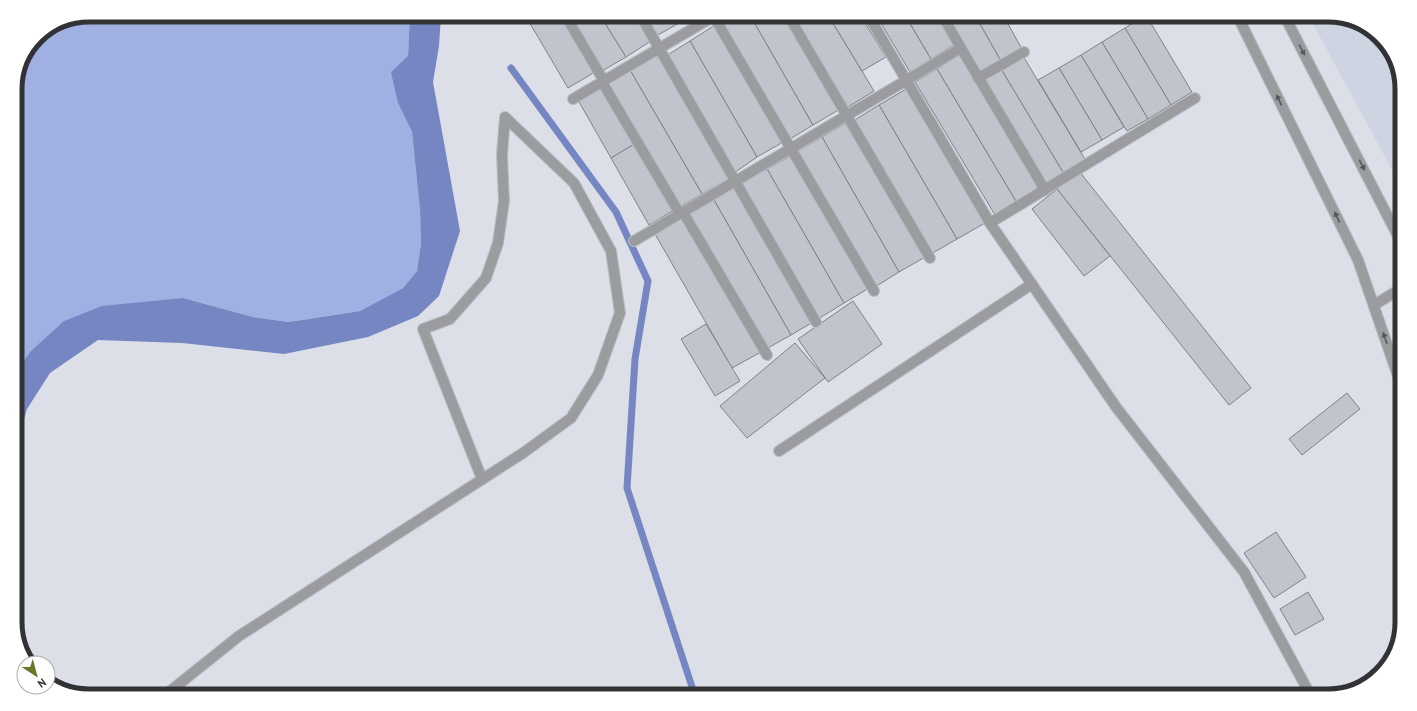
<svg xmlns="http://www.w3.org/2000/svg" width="1417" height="711" viewBox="0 0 1417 711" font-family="'PT Sans',sans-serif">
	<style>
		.built { fill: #cfd4e3 }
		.green { fill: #a1b0e3 }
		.water { fill: #7586c2 }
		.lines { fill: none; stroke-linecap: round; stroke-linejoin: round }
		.stream { stroke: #7586c2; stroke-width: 7 }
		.building { fill: #c1c4cc; stroke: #7f8289 }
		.service-casing { stroke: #babcc3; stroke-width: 12 }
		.minor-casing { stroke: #babcc3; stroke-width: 12 }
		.service { stroke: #9b9ca0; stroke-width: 10 }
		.minor { stroke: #9b9ca0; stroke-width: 10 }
		.oneway { fill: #56575a }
		.rim { fill: none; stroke: #313235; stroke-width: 5 }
	</style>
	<rect width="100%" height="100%" fill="#dcdfe7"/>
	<polygon class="built" points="1308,15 1328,15 1361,23 1390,48 1402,84 1402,188"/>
	<polygon class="green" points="89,15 410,15 408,56 398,103 412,132 420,210 421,243 417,271 403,288 360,311 289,322 253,317 183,298 30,352 15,373 15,84 37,36 61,21"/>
	<polygon class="water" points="410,15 441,15 439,46 433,82 460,231 439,296 418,316 368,337 284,354 182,343 98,340 50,373 27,409 15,451 15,373 30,352 64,321 102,306 183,298 253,317 289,322 360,311 403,288 417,271 421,243 420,210 412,132 398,103 391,72 408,56"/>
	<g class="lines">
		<polyline class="stream" points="511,68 616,212 648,281 635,359 627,488 695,696"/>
	</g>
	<g class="building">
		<polygon points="525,15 561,15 595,72 568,88"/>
		<polygon points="568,15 600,15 626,57 602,71"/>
		<polygon points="600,15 636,15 651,41 626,57"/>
		<polygon points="644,15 677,15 681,22 656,36"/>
		<polygon points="677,15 693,15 681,22"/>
		<polygon points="736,15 750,15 813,125 790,139 721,24"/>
		<polygon points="750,15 786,15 840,109 813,125"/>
		<polygon points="793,15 828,15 874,91 848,107"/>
		<polygon points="828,15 860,15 886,57 862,71"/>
		<polygon points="876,15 905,15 931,59 910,72"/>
		<polygon points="905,15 936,15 954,45 931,59"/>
		<polygon points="946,15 975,15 1001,61 980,74"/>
		<polygon points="975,15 1003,15 1022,49 1001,61"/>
		<polygon points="1146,15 1192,92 1171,105 1125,28"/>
		<polygon points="715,25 785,141 757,157 690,41"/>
		<polygon points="1125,28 1171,105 1148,119 1102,42"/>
		<polygon points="690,41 757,157 734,173 666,56"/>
		<polygon points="1102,42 1148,119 1127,131 1081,55"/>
		<polygon points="962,53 1042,187 1017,203 937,69"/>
		<polygon points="659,54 730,178 702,194 630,70"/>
		<polygon points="1081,55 1124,127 1102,140 1059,68"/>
		<polygon points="1023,56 1086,161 1064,174 1001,69"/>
		<polygon points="1059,68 1102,140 1081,152 1038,80"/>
		<polygon points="937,69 1017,203 995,215 915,82"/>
		<polygon points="1001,69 1064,174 1044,186 981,81"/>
		<polygon points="630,70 702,194 678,208 606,85"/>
		<polygon points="603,86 636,143 611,158 578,100"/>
		<polygon points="906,89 985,223 957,239 879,105"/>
		<polygon points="879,105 957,239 931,254 853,121"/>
		<polygon points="849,121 927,256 899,272 822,137"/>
		<polygon points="822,137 899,272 875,287 796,152"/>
		<polygon points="636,143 674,210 649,225 611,158"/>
		<polygon points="792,155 869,288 844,303 767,169"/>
		<polygon points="767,169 844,303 818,319 741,184"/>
		<polygon points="1079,171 1251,388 1229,405 1057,189"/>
		<polygon points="737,186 813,322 791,335 714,200"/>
		<polygon points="1057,189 1110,256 1084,276 1032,209"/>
		<polygon points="714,200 791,335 766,349 688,215"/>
		<polygon points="683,218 761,352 732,368 655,234"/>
		<polygon points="853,301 882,344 828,382 798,339"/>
		<polygon points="706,324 740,381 715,396 681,339"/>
		<polygon points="795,343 825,378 747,438 720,406"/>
		<polygon points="1347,393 1360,409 1302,455 1289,439"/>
		<polygon points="1276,532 1306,577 1274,598 1244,553"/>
		<polygon points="1308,592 1324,619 1295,635 1280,609"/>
	</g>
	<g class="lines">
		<g class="service-casing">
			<g id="service">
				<polyline points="565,15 604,81"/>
				<polyline points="640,15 816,322"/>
				<polyline points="713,15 874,291"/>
				<polyline points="788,15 930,258"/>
				<polyline points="868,15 990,223 1116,407 1244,572 1311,696"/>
				<polyline points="961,48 1045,190"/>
				<polyline points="978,78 1024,52"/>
				<polyline points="602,82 680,214"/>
				<polyline points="573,99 716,15"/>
				<polyline points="683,212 767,355"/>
				<polyline points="990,223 1195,98"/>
				<polyline points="634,241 961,48 942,15"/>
				<polyline points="779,451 1032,284"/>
				<polyline points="164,696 239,636 523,453 571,418 598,375 620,313 611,251 574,183 505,117 502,155 504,201 498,243 486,278 450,319 423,329 482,479"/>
			</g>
		</g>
		<g class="minor-casing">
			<g id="minor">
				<polyline points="1237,15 1358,260 1402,388"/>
				<polyline points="1284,15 1402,244"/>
				<polyline points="1374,305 1402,288"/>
			</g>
		</g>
		<use href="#service" class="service"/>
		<use href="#minor" class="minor"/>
	</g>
	<defs><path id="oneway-solid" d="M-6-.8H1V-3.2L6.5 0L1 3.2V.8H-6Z"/></defs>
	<g class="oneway">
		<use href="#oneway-solid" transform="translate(1302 50) rotate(62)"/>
		<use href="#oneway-solid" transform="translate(1279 100) rotate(-116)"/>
		<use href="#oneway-solid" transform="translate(1362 165) rotate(62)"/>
		<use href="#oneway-solid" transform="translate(1337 217) rotate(-116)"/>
		<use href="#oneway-solid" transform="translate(1385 338) rotate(-109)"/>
	</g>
	<path d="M0 0H1417V711H0ZM89 22H1328A67 67 0 0 1 1395 89V622A67 67 0 0 1 1328 689H89A67 67 0 0 1 22 622V89A67 67 0 0 1 89 22Z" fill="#fff" fill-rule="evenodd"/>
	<path class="rim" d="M89 22H1328A67 67 0 0 1 1395 89V622A67 67 0 0 1 1328 689H89A67 67 0 0 1 22 622V89A67 67 0 0 1 89 22Z"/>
	<g transform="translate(36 675) rotate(144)"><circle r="19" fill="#ffffff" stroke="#adadae"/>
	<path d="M0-3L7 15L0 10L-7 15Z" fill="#647828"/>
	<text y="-6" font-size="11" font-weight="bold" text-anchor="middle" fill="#313235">N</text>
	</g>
</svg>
